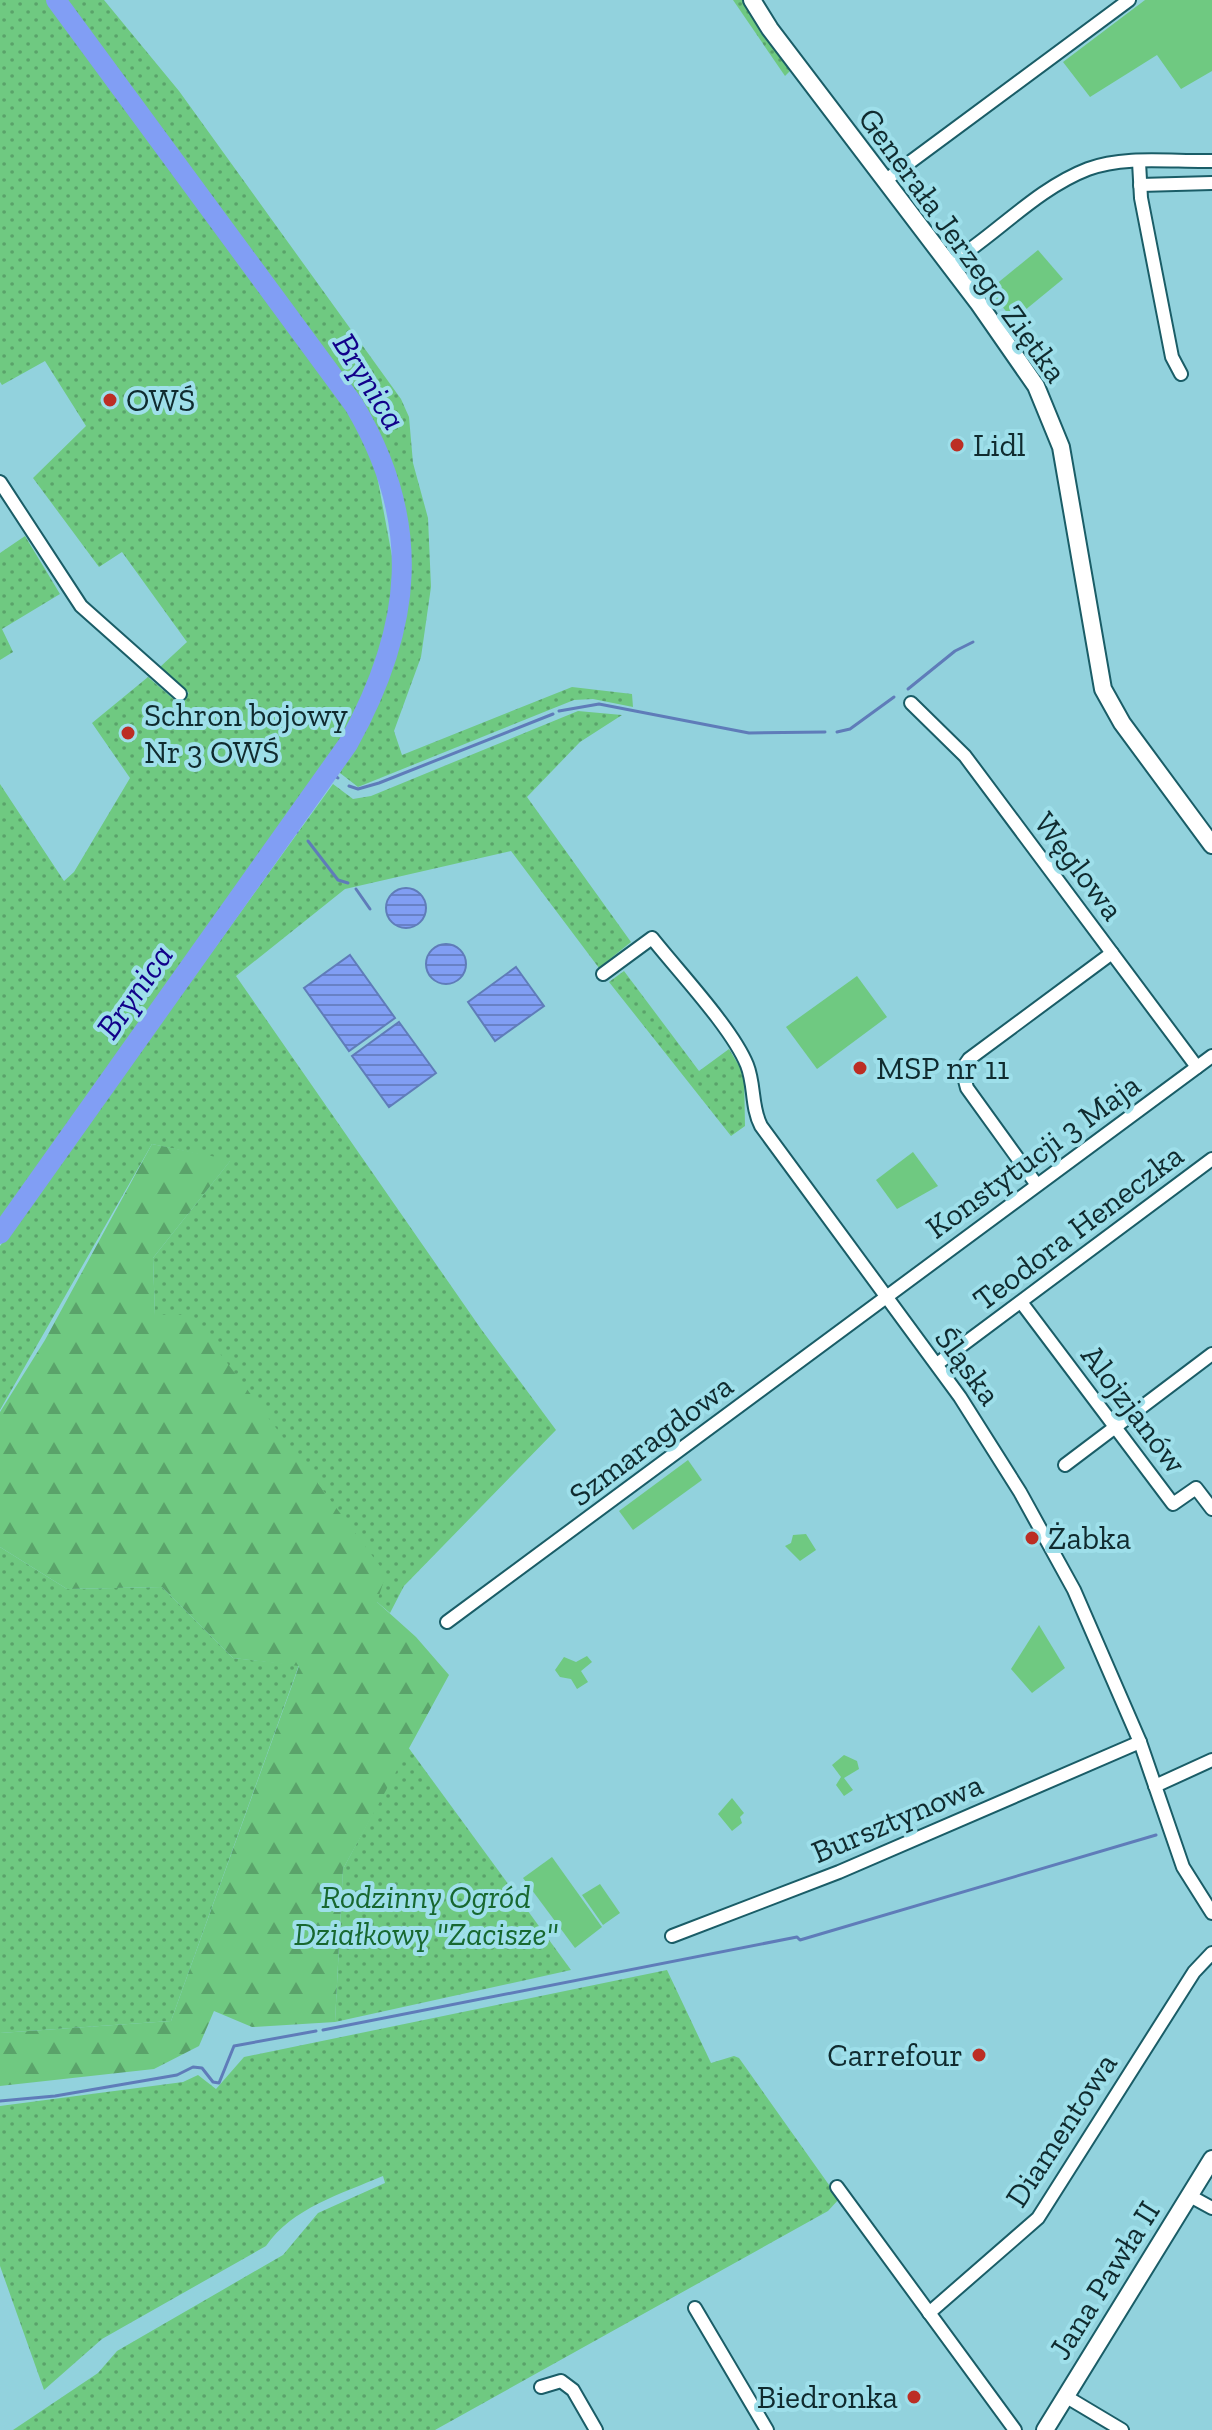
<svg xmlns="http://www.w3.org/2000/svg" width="1212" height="2430" viewBox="0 0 1212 2430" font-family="'Zilla Slab',serif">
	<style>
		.grass { fill: url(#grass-dots) }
		.forest { fill: url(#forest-firs) }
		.park { fill: #6fc981 }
		.water { fill: url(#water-rules); stroke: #5f7cb9; stroke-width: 2 }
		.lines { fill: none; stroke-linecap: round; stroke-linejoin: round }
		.stream { stroke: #5f7cb9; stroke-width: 3 }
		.river { stroke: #819ef4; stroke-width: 20 }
		.street-casing { stroke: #1a5d67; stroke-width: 16 }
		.secondary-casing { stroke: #1a5d67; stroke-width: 20 }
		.street { stroke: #fff; stroke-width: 12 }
		.secondary { stroke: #fff; stroke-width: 16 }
		.poi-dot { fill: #bc2e24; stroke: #9edfea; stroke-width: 3 }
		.labels { text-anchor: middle; stroke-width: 8; stroke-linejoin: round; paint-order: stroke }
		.street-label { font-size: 32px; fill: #102b2f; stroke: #9edfea }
		.poi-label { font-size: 32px; fill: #102b2f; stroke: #9edfea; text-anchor: start }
		.park-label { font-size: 32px; font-style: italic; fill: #186830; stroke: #9edfea }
		.water-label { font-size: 34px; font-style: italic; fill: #12018a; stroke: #9edfea }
	</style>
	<defs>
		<pattern id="grass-dots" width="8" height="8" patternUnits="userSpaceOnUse" patternTransform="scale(2)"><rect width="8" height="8" fill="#6fc981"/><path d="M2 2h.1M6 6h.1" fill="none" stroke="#5aa36a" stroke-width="1.8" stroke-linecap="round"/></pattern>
		<pattern id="forest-firs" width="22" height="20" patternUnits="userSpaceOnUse" patternTransform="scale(2)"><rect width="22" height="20" fill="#6fc981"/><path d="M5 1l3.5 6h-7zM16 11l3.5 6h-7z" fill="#5aa36a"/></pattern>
		<pattern id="water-rules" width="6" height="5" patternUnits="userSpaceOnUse" patternTransform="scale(2)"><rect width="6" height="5" fill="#819ef4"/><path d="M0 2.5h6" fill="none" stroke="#6881c6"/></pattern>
	</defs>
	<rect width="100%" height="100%" fill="#92d2dd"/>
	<g class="grass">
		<polygon points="0,0 48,0 353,417 373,454 394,567 386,639 346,734 0,1223 0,784 64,881 74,872 130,778 92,723 148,677 178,703 189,693 160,667 187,642 122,552 99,567 33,478 86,426 45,361 2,385 0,382"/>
		<path d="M 62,0 L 104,0 L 179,91 L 401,399 L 409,417 L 413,463 L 428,518 L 431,587 L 421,657 L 394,731 L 402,755 L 572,687 L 632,694 L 633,707 L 593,699 L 574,700 L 358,787 L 340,773 C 359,735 383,697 394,656 C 419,559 399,479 353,392 Z"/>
		<polygon points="733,0 743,0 791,70 785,76"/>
		<polygon points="25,536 60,594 2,629 13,652 0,660 0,553"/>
		<polygon points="578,711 622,715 580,742 527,797 631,942 599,968 511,851 345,889 236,976 481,1329 556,1430 404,1586 390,1613 377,1602 155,1315 153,1258 230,1161 152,1144 0,1410 0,1246 333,784 353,799 371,796"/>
		<polygon points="624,971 699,1071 729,1049 744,1074 745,1126 731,1136 609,982"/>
		<polygon points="0,1547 67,1589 162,1587 233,1658 299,1665 171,2021 0,2033"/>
		<polygon points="408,1747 571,1970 335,2022 343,1869"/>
		<path d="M 667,1970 L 711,2063 L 734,2056 L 739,2058 L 839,2199 L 828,2211 L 435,2430 L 13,2430 L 98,2373 L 117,2351 L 283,2255 L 318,2213 L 385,2183 L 383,2176 C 341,2194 292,2208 266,2246 L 102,2339 L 44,2390 L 0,2266 L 0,2106 L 183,2082 L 198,2075 L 216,2089 L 244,2057 Z"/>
	</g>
	<polygon class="forest" points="152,1144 231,1160 153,1258 155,1315 191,1315 386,1574 377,1602 416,1637 449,1675 343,1869 335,2022 252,2027 214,2011 199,2046 154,2069 0,2086 0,2033 171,2021 299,1666 233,1658 162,1587 67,1589 0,1547 0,1412 45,1340"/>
	<g class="park">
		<polygon points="1145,0 1212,0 1212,71 1181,89 1157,55 1090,97 1063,62"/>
		<polygon points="1038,250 1063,279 1013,320 989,290"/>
		<polygon points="857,976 887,1017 817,1069 786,1027"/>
		<polygon points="913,1152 938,1186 897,1209 876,1180"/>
		<polygon points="688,1460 702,1480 633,1530 619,1511"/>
		<polygon points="806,1534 816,1550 800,1561 785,1546 791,1543 793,1535"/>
		<polygon points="1039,1625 1065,1668 1032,1693 1011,1669"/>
		<polygon points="587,1656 592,1662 581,1671 588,1682 577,1689 571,1679 560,1677 555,1670 564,1657 576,1662"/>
		<polygon points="844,1755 857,1761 859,1769 844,1778 853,1790 844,1796 836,1785 841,1777 832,1765"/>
		<polygon points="732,1798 744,1813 740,1817 742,1823 732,1831 718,1814"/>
		<polygon points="552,1857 602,1927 575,1948 523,1878"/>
		<polygon points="600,1884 620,1913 603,1925 582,1895"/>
	</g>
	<g class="water">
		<circle cx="406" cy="908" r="20"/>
		<circle cx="446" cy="964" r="20"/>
		<polygon points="350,955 395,1018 349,1051 304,988"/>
		<polygon points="516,967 544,1006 495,1041 468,1002"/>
		<polygon points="399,1022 436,1073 389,1107 352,1056"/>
	</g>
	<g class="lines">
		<g class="stream">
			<polyline points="908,689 955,651 973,642"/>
			<polyline points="559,711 599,704 749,733 825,732"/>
			<polyline points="837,732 850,729 894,697"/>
			<polyline points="330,773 338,778"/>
			<polyline points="349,786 358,789 379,783 553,714"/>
			<polyline points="292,828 297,832"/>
			<polyline points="308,841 338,880 348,883"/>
			<polyline points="356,889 370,909"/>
			<polyline points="323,2030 797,1937 800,1940 1156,1835"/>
			<polyline points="0,2101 55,2096 177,2075 193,2067 202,2068 213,2082 219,2083 234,2046 316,2031"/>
		</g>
		<path class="river" d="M 0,1234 L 348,744 C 413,627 424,523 354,405 L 56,0"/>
		<g class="street-casing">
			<g id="street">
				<polyline points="1139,162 1141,198 1172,357 1181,374"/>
				<polyline points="886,180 1129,0"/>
				<polyline points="1140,185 1212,183"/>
				<path d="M 949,264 C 996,235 1036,189 1088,169 C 1125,155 1173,162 1212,161"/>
				<polyline points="0,482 81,606 180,694"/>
				<polyline points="911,703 965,756 1197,1067"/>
				<path d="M 603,974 L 652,938 C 678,971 732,1028 747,1065 C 755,1085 751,1107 761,1126 L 960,1397 L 1020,1492 L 1074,1590 L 1140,1742 L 1183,1867 L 1212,1913"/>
				<polyline points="1037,1185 967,1088 962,1069 969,1059 1112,953"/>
				<polyline points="1021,1302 1173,1504 1196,1488 1212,1509"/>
				<polyline points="937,1364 1212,1159"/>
				<polyline points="1065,1465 1212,1354"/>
				<polyline points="447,1622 1212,1056"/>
				<polyline points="1155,1786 1212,1760"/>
				<polyline points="672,1936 839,1872 1140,1742"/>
				<polyline points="837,2187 1015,2430"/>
				<polyline points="1190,2196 1212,2208"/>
				<polyline points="695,2308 767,2430"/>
				<polyline points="929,2313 1038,2218 1194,1972 1212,1953"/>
				<polyline points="541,2387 561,2381 573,2390 596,2430"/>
				<polyline points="1065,2396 1122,2430"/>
			</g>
		</g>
		<g class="secondary-casing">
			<g id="secondary">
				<polyline points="752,0 770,29 979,304 1036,386 1061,447 1103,689 1122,723 1212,845"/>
				<polyline points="1045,2430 1212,2159"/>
			</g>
		</g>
		<use href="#street" class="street"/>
		<use href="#secondary" class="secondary"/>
	</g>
	<g class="poi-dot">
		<circle cx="110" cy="400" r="8"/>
		<circle cx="957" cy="445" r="8"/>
		<circle cx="128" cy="733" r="8"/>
		<circle cx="860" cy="1068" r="8"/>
		<circle cx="1032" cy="1538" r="8"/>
		<circle cx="979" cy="2055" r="8"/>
		<circle cx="914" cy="2397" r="8"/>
	</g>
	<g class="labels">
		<g class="street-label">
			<text transform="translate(963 245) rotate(54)" y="11">Generała Jerzego Ziętka</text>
			<text transform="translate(1079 866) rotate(53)" y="11">Węglowa</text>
			<text transform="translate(1033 1156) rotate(-36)" y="11">Konstytucji 3 Maja</text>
			<text transform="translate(1078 1227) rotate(-37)" y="11">Teodora Heneczka</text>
			<text transform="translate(968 1366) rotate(54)" y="11">Śląska</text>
			<text transform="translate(1134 1409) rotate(53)" y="11">Alojzjanów</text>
			<text transform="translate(651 1440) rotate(-37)" y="11">Szmaragdowa</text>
			<text transform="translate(897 1818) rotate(-23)" y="11">Bursztynowa</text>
			<text transform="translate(1061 2130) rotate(-57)" y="11">Diamentowa</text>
			<text transform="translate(1104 2280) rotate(-58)" y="11">Jana Pawła II</text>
		</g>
		<g class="poi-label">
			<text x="126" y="411">OWŚ</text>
			<text x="973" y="456">Lidl</text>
			<text x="144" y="726">Schron bojowy<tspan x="144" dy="37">Nr 3 OWŚ</tspan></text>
			<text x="876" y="1079">MSP nr 11</text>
			<text x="1048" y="1549">Żabka</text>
			<text x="963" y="2066" text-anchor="end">Carrefour</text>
			<text x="898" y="2408" text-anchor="end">Biedronka</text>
		</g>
		<g class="park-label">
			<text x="426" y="1908">Rodzinny Ogród<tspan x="426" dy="37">Działkowy "Zacisze"</tspan></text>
		</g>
		<g class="water-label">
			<text transform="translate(370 381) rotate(58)" y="12">Brynica</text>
			<text transform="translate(134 991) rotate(-55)" y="12">Brynica</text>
		</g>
	</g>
</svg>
